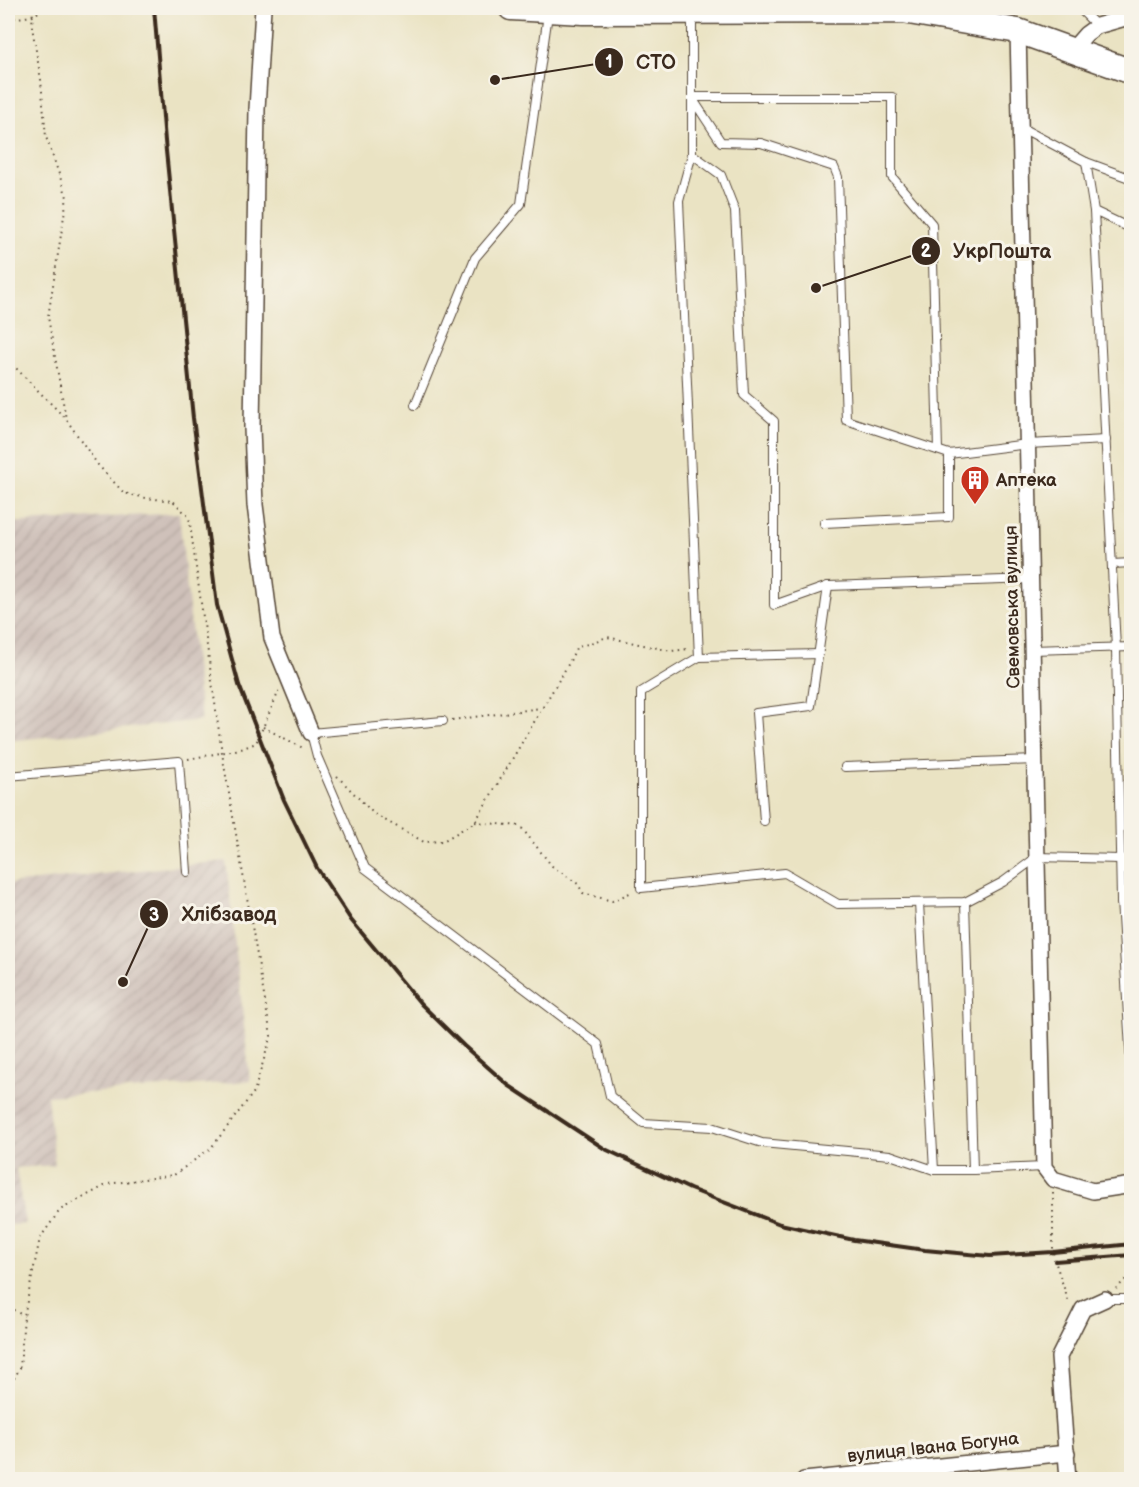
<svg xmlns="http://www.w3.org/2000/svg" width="1139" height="1487" viewBox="0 0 1139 1487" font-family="'Balsamiq Sans',sans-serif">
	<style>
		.industrial { fill: url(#industrial-furrows) }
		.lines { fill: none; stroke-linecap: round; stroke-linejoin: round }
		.service-casing { stroke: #554637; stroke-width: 10 }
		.minor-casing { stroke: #554637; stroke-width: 18 }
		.primary-casing { stroke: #554637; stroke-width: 27 }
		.path { stroke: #554637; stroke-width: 2; stroke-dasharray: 1.5 4.5; stroke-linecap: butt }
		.service { stroke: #fff; stroke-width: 8 }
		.minor { stroke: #fff; stroke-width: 15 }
		.primary { stroke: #fff; stroke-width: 24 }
		.rail { stroke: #3b2a1e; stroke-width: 4 }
		.labels { text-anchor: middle; stroke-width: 6; stroke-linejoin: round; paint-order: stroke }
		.poi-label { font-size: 18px; font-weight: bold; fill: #3b2a1e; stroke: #f7f3e8; text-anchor: start }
		.street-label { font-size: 18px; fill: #3b2a1e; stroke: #f7f3e8 }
		.leader { fill: none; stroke: #3b2a1e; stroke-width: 2 }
		.callout-dot { fill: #3b2a1e; stroke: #f7f3e8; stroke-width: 2 }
		.mark-label { font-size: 18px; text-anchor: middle; font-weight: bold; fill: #fff }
		.callout-label { font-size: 20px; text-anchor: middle; font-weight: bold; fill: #3b2a1e; stroke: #f7f3e8; stroke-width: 6; stroke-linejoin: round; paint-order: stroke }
	</style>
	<defs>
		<pattern id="industrial-furrows" width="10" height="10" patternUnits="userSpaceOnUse" patternTransform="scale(1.5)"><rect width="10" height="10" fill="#cfc1ba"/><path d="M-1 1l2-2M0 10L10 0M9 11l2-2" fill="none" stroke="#b3a69f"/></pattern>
	</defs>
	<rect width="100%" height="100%" fill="#f7f3e8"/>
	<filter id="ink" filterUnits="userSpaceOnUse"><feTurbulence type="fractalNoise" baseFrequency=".0167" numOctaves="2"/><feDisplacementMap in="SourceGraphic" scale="12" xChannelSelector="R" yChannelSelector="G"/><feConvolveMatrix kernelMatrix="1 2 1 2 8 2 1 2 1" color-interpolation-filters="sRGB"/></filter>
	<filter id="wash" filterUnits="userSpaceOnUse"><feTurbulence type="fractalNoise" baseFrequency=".008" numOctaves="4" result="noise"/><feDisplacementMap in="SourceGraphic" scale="24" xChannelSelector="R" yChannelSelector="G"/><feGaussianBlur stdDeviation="1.35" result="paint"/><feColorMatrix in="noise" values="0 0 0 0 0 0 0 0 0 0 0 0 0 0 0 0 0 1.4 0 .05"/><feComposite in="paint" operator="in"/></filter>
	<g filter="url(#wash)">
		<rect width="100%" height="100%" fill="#eae3c3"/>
		<g class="industrial">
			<polygon points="179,513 201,720 8,741 8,523"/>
			<polygon points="226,861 250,1081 47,1096 55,1165 16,1168 25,1224 8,1225 8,884"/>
		</g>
	</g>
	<g filter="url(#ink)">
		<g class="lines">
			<g class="service-casing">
				<g id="service">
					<polyline points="1079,8 1097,26"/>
					<polyline points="692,16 692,154 679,201 699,657"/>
					<polyline points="692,97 892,97 892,177 932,224 938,450"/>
					<polyline points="692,98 721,142 761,143 834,167 838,177 846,420 949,454"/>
					<polyline points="1020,127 1086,162 1094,211 1132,229"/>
					<polyline points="692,154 721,175 735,211 744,395 774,421 774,605 828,586 1031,579"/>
					<polyline points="1086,162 1132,179"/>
					<polyline points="1094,211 1116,648 1121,900 1132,1082"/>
					<polyline points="415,405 475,258 521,204 548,14"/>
					<polyline points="824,523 949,517 949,454 1028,444 1106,440"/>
					<polyline points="1112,564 1132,563"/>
					<polyline points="1032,650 1132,647"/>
					<polyline points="819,654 699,657 641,692 641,888 785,873 838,904 965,902 1003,882 1037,857 1120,859 1132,858"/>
					<polyline points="443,721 311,733 317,756 365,868 598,1044 610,1096 643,1123 712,1127 762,1143 890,1155 934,1170"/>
					<polyline points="845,767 1035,760"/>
					<polyline points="8,776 179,761 187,872"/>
					<polyline points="764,821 756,713 811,706 828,586"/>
					<polyline points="965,902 973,1170 1044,1167"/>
					<polyline points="919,903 934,1170 973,1170"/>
					<polyline points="1121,903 1132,902"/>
					<polyline points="1105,1299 1132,1299"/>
				</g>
			</g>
			<g class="minor-casing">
				<g id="minor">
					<polyline points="263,8 257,109 252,428 255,505 272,638 311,733"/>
					<polyline points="1018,31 1044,1167 1053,1179 1093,1191 1132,1185"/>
					<polyline points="1072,50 1086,34 1097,26 1132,16"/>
					<polyline points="804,1480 1067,1453"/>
					<polyline points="1068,1480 1059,1357 1083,1309 1105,1299"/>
				</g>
			</g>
			<g class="primary-casing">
				<polyline id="primary" points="511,8 583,12 903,11 1018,31 1132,72"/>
			</g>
			<g class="path">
				<polyline points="8,19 33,16 44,8"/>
				<polyline points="8,360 66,419"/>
				<polyline points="452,720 541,708"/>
				<polyline points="263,727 303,748"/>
				<polyline points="188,759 241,749 256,743 279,691"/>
				<polyline points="337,776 374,814 424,842 443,841 475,822 569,663 576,648 607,637 671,651 689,649"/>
				<polyline points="475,822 520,826 552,866 578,884 583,893 612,901 632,892"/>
				<polyline points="1053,1193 1053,1252 1055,1261 1068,1300 1070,1301"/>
				<polyline points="1116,1289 1132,1273"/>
				<polyline points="8,1307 24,1316"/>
				<polyline points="8,1389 20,1368 24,1316 40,1238 60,1210 108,1184 174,1175 211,1148 254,1092 271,1036 222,753 189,517 173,501 146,498 124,493 98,465 66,419 48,317 67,197 46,137 41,80 32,27 33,8"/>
			</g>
			<use href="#service" class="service"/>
			<use href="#minor" class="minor"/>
			<use href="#primary" class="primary"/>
			<g class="rail">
				<polyline points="154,8 165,141 193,418 217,605 239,685 284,800 317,868 351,920 421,1004 464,1046 508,1085 605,1149 690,1189 780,1224 854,1240 925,1250 990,1256 1053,1252 1132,1244"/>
				<polyline points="1055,1261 1132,1255"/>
			</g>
		</g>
	</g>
	<defs>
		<g id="building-pin" transform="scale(1.5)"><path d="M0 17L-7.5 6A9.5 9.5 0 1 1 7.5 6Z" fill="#c8321e" stroke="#f7f3e8"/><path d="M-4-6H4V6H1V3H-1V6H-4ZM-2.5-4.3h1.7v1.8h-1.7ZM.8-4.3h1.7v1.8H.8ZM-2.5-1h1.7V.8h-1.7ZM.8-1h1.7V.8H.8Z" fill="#fff"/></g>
	</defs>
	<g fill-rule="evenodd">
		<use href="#building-pin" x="975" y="480"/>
	</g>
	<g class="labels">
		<g class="poi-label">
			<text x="996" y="486">Аптека</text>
		</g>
		<g class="street-label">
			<text transform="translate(1012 607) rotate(-91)" y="6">Свемовська вулиця</text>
			<text transform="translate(933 1447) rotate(-6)" y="6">вулиця Івана Богуна</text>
		</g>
	</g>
	<path class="leader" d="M495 80L609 62M816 288L926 251M123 982L154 914"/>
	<g class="callout-dot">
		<circle cx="495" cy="80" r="6"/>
		<circle cx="816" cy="288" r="6"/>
		<circle cx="123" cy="982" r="6"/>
		<circle cx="609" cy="62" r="15"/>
		<circle cx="926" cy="251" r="15"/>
		<circle cx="154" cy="914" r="15"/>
	</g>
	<g class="mark-label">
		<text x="609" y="68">1</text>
		<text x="926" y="257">2</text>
		<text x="154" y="921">3</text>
	</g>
	<g class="callout-label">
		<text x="656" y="69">СТО</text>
		<text x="1002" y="258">УкрПошта</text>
		<text x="229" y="921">Хлібзавод</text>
	</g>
	<rect width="1139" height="1487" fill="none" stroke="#f7f3e8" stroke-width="30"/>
</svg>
